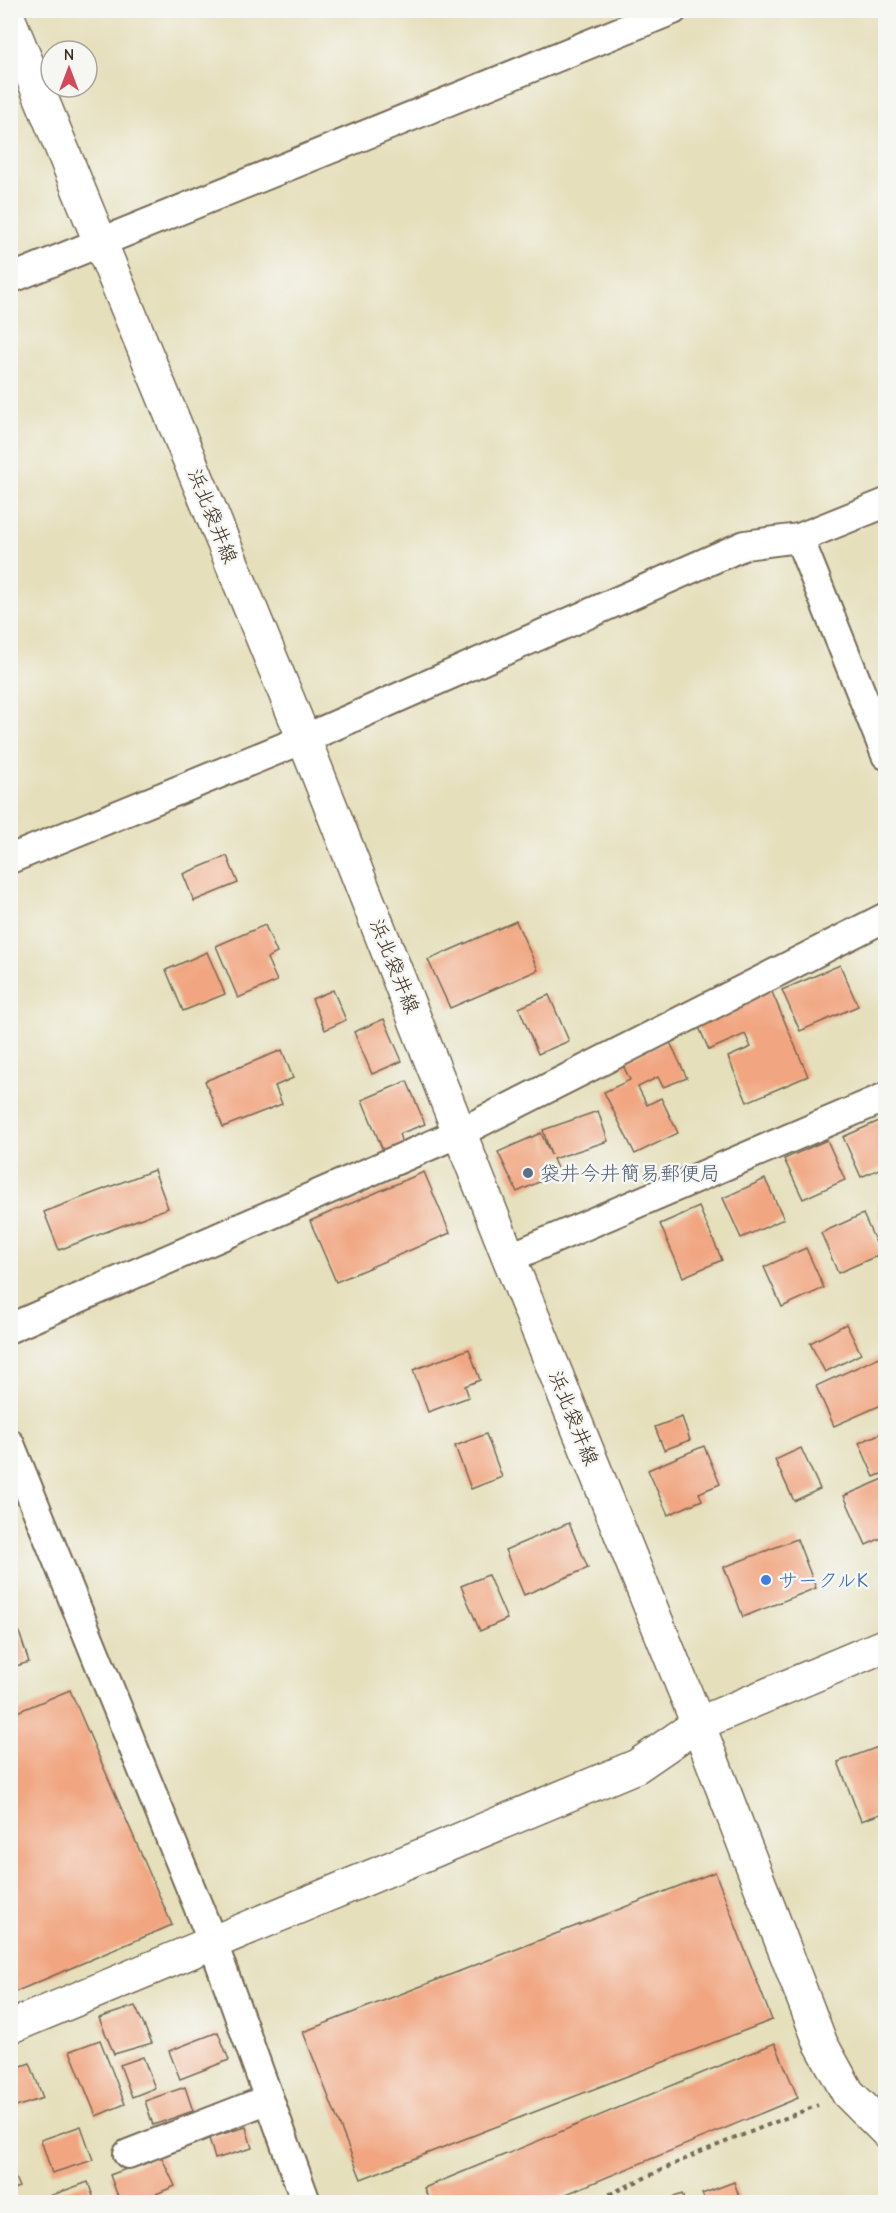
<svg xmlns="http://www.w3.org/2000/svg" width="896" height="2213" viewBox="0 0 896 2213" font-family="'Comic Neue','Klee One',sans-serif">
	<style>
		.building { fill: #f1a580 }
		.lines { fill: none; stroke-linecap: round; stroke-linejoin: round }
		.minor-casing { stroke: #766955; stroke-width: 32 }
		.tertiary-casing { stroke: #766955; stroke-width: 36 }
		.primary-casing { stroke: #766955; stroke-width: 36 }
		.path { stroke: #766955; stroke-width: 4; stroke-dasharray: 4.5 4.5; stroke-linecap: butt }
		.minor { stroke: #fff; stroke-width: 28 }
		.tertiary { stroke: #fff; stroke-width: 33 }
		.primary { stroke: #fff; stroke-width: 33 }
		.service-dot { fill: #5c6f8a; stroke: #f6f6f2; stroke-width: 2 }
		.shop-dot { fill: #3f7fe0; stroke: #f6f6f2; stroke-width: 2 }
		.labels { text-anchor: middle; stroke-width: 5; stroke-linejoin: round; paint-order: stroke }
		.street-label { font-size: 20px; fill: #3b2a1e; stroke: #f6f6f2 }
		.service-label { font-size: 20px; fill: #4e5e75; stroke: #f6f6f2; text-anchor: start }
		.shop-label { font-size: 20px; fill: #366cbe; stroke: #f6f6f2; text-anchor: start }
	</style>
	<rect width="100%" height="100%" fill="#f6f6f2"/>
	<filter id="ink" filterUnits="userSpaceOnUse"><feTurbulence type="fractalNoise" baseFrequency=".0167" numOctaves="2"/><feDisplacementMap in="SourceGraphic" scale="12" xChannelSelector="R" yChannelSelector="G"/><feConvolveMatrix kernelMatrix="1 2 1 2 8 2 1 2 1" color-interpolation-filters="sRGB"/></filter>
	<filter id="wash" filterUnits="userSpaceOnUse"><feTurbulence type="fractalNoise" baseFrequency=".008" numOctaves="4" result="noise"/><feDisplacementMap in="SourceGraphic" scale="24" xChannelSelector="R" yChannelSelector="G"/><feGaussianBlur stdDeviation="1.35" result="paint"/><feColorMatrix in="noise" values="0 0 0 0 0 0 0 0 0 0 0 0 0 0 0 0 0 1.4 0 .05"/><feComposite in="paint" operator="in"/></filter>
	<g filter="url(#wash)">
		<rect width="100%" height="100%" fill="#e5dfbb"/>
		<g id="blocks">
			<g class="building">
				<polygon points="227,856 238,883 194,901 183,874"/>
				<polygon points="516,921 538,970 450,1008 428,960"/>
				<polygon points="265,925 277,953 267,958 277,981 238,998 216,946"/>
				<polygon points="207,952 225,994 183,1011 166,970"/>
				<polygon points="840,965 858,1006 800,1031 782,990"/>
				<polygon points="769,985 808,1076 747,1102 728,1057 751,1047 745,1034 709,1050 694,1016"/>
				<polygon points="333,990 346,1020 325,1030 312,999"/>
				<polygon points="549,995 569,1041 538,1054 519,1008"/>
				<polygon points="384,1019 402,1061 372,1074 354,1032"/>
				<polygon points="669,1040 687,1078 663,1087 658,1077 638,1087 647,1105 661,1098 678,1133 635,1154 604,1092 630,1080 622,1063"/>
				<polygon points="282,1050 293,1078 275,1086 282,1104 223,1127 205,1081"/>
				<polygon points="407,1081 425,1124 399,1134 403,1146 384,1153 362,1100"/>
				<polygon points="598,1111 608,1141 553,1159 559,1173 517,1192 498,1152 541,1133 551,1155 543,1130"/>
				<polygon points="886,1118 886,1166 861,1177 843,1137"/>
				<polygon points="827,1140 845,1180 803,1199 784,1159"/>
				<polygon points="154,1170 168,1208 59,1250 44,1212"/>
				<polygon points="424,1172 450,1233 336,1282 310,1221"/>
				<polygon points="765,1179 784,1219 741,1238 723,1198"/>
				<polygon points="886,1206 886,1230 877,1210"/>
				<polygon points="699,1207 722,1260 683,1277 660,1224"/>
				<polygon points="863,1214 881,1254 838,1273 821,1233"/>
				<polygon points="806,1248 824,1288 782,1307 764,1267"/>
				<polygon points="846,1324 861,1354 825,1372 810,1343"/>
				<polygon points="469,1349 480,1380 465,1386 469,1397 428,1412 413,1370"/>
				<polygon points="886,1354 886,1403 834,1426 816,1386"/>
				<polygon points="682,1417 690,1440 664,1450 655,1427"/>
				<polygon points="886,1431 886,1472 874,1477 859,1443"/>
				<polygon points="486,1434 502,1477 471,1489 455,1446"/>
				<polygon points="704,1446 720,1484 699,1493 702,1500 668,1515 648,1470"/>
				<polygon points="801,1448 820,1489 794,1501 775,1460"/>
				<polygon points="886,1478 886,1536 866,1545 844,1496"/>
				<polygon points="569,1523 588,1568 524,1595 505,1550"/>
				<polygon points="797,1539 816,1588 743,1617 724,1567"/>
				<polygon points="488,1575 507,1619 480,1631 461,1586"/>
				<polygon points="18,1629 29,1662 10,1668 10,1631"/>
				<polygon points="70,1690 172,1925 10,1994 10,1715"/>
				<polygon points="886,1744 886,1812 861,1821 838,1762"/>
				<polygon points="715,1872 772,2020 361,2179 303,2032"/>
				<polygon points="135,2006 152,2043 114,2054 99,2018"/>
				<polygon points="218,2032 229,2060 180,2079 169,2051"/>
				<polygon points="100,2040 125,2104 96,2116 70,2051"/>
				<polygon points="775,2043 798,2098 547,2202 430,2202 424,2188"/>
				<polygon points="143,2057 155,2088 132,2097 120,2065"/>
				<polygon points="30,2063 43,2098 10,2109 10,2070"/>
				<polygon points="185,2087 193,2111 153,2125 145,2101"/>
				<polygon points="81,2126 93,2160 52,2173 41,2140"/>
				<polygon points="246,2127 252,2148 215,2159 209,2138"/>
				<polygon points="161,2156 175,2186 137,2202 120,2202 110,2175"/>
				<polygon points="10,2166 19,2187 10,2190"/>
				<polygon points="88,2182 95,2202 33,2202"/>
				<polygon points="734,2182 741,2202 706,2202 702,2194"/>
				<polygon points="682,2194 685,2202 661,2202"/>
			</g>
		</g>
	</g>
	<g filter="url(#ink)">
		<use href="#blocks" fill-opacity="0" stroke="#766955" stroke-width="1.5"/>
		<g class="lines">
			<g class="minor-casing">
				<g id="minor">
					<polyline points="10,279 673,10"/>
					<polyline points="799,538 886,755"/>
					<polyline points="10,859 304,739 745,545 799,538 886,503"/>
					<polyline points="509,1258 886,1097"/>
					<polyline points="10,1328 461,1132 886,917"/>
					<polyline points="10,1444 213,1943 306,2202"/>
					<polyline points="128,2154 269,2099"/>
				</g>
			</g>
			<g class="tertiary-casing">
				<polyline id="tertiary" points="10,2027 637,1766 698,1724 821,2044 848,2093 886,2131"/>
			</g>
			<g class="primary-casing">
				<polyline id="primary" points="10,22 304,739 509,1258 698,1724 886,1645"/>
			</g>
			<polyline class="path" points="593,2202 698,2153 818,2105"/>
			<use href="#minor" class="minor"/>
			<use href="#tertiary" class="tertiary"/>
			<use href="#primary" class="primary"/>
		</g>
	</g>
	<circle class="service-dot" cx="528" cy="1173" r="6"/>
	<circle class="shop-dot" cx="766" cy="1580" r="6"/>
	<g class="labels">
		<g class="street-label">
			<text transform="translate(213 516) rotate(68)" y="7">浜北袋井線</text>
			<text transform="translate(395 966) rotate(68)" y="7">浜北袋井線</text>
			<text transform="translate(574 1418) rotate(68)" y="7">浜北袋井線</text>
		</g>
		<g class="service-label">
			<text x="540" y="1180">袋井今井簡易郵便局</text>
		</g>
		<g class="shop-label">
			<text x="778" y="1587">サークルK</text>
		</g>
	</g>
	<rect width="896" height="2213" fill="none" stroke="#f6f6f2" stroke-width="36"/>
	<g transform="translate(69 69)"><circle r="28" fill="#f6f6f2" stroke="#aba49d" stroke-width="1.5"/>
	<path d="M0-4.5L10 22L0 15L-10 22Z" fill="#d1495b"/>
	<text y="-9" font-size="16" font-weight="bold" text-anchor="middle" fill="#3b2a1e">N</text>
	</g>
</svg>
